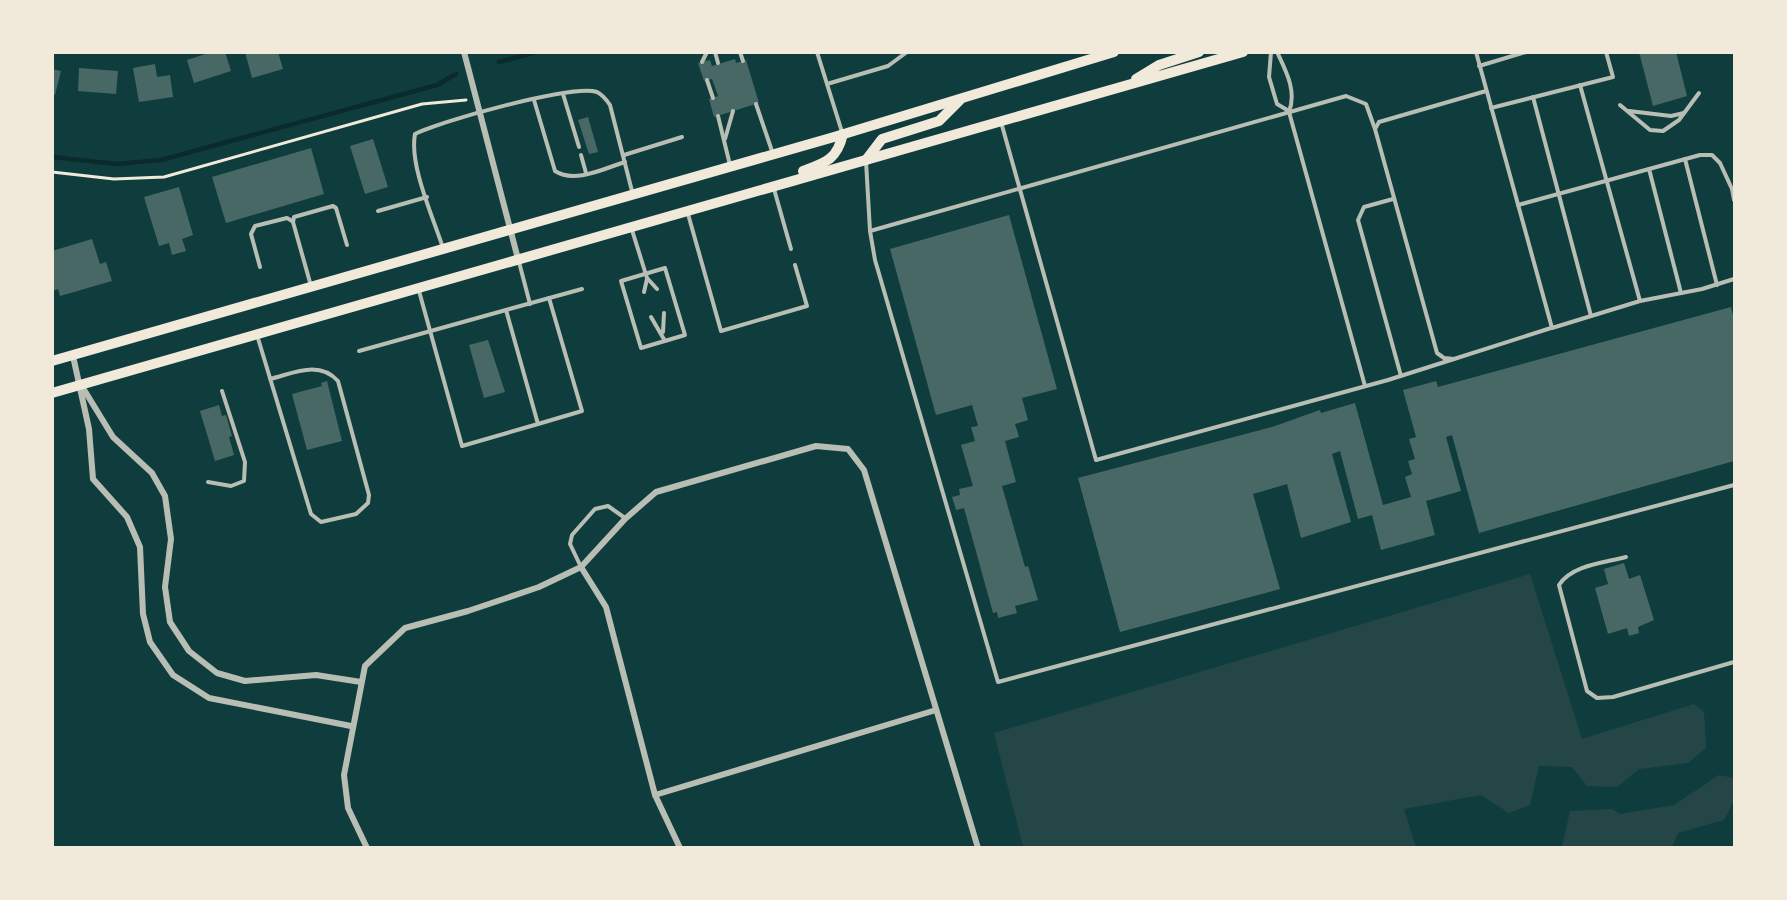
<svg xmlns="http://www.w3.org/2000/svg" width="1787" height="900" viewBox="0 0 1787 900" font-family="Raleway,sans-serif">
	<style>
		.green { fill: #244646 }
		.lines { fill: none; stroke-linecap: round; stroke-linejoin: round }
		.stream { stroke: #0a2a2b; stroke-width: 4.5 }
		.building { fill: #486865 }
		.path { stroke: #f1e9da; stroke-width: 3 }
		.service { stroke: #b8beb3; stroke-width: 4 }
		.minor { stroke: #b8beb3; stroke-width: 6 }
		.secondary { stroke: #f1e9da; stroke-width: 10 }
	</style>
	<rect width="100%" height="100%" fill="#0f3d3e"/>
	<g class="green">
		<polygon points="1530,574 1582,739 1694,704 1704,712 1706,748 1688,763 1639,769 1617,787 1587,786 1572,767 1539,766 1530,805 1509,813 1481,795 1404,809 1416,847 1023,847 994,733"/>
		<polygon points="1719,775 1734,778 1734,800 1724,820 1678,833 1672,847 1562,847 1570,811 1612,809 1620,814 1674,805"/>
	</g>
	<g class="lines">
		<g class="stream">
			<polyline points="499,62 537,52"/>
			<polyline points="52,157 117,164 161,160 437,85 456,74"/>
		</g>
	</g>
	<g class="building">
		<polygon points="212,52 225,52 231,71 194,83 187,60"/>
		<polygon points="245,52 278,52 283,69 252,78"/>
		<polygon points="1639,52 1676,52 1687,96 1653,106"/>
		<polygon points="735,59 736,63 746,60 759,103 714,117 709,99 718,96 712,79 704,81 698,63 710,60 712,66"/>
		<polygon points="155,64 157,77 170,75 173,97 139,102 133,68"/>
		<polygon points="79,68 118,71 116,94 78,91"/>
		<polygon points="52,69 61,71 55,95 52,94"/>
		<polygon points="588,117 598,152 589,154 578,120"/>
		<polygon points="373,139 388,187 365,194 350,146"/>
		<polygon points="311,148 324,194 226,223 212,177"/>
		<polygon points="179,187 193,235 182,239 186,251 172,255 169,243 159,246 144,197"/>
		<polygon points="1009,215 1057,389 1022,398 1028,420 1015,424 1019,437 1005,441 1016,482 1002,486 1025,567 1028,566 1038,600 1015,606 1017,613 998,618 997,612 993,613 964,508 956,510 952,497 960,495 959,489 973,486 961,445 975,441 971,427 978,426 972,405 936,415 890,249"/>
		<polygon points="92,239 100,264 106,262 112,281 60,296 58,289 52,291 52,251"/>
		<polygon points="1731,307 1734,320 1734,461 1479,533 1452,435 1446,437 1461,491 1426,501 1435,535 1381,550 1372,515 1358,519 1340,451 1332,454 1351,522 1301,538 1287,484 1253,494 1280,589 1120,632 1078,478 1272,427 1320,410 1321,413 1355,403 1383,505 1411,497 1405,477 1412,474 1408,461 1415,459 1409,439 1416,437 1403,390 1436,381 1438,387"/>
		<polygon points="488,340 505,392 484,398 469,345"/>
		<polygon points="327,381 342,441 307,450 292,394 322,386 321,383"/>
		<polygon points="219,405 222,416 226,415 232,436 229,437 234,455 215,461 200,411"/>
		<polygon points="1624,563 1629,579 1640,575 1654,620 1638,627 1639,633 1629,636 1627,628 1608,634 1595,588 1608,584 1604,569"/>
	</g>
	<g class="lines">
		<polyline class="path" points="52,172 114,179 164,177 422,104 466,100"/>
		<g class="service">
			<polyline points="715,52 718,63"/>
			<polyline points="740,52 743,61"/>
			<polyline points="817,52 842,132"/>
			<polyline points="1271,52 1269,77 1277,104 1289,111"/>
			<path d="M 1277,52 C 1286,71 1297,91 1289,112 L 1365,386"/>
			<polyline points="1476,52 1552,328 1640,301 1702,289 1734,279"/>
			<polyline points="702,62 707,52"/>
			<polyline points="1479,66 1526,52"/>
			<polyline points="707,80 713,98"/>
			<polyline points="827,84 888,66 907,52"/>
			<polyline points="1580,85 1640,301"/>
			<polyline points="1486,91 1379,122 1375,129 1437,353 1444,358 1454,359 1551,328"/>
			<polyline points="563,94 579,147"/>
			<polyline points="1533,97 1591,316"/>
			<path d="M 534,100 L 555,171 C 575,184 605,168 625,162"/>
			<polyline points="756,104 773,154"/>
			<polyline points="1620,105 1650,130 1663,131 1679,120 1699,93"/>
			<polyline points="1491,108 1613,77 1606,52"/>
			<polyline points="1629,111 1671,116 1684,113"/>
			<polyline points="718,116 730,165"/>
			<polyline points="1001,122 1096,460 1388,380 1454,359"/>
			<polyline points="725,139 733,111"/>
			<polyline points="581,155 586,173"/>
			<polyline points="624,155 682,137"/>
			<polyline points="1685,159 1717,285"/>
			<polyline points="866,161 870,231 875,260 998,682 1734,485"/>
			<polyline points="1649,169 1681,293"/>
			<polyline points="1734,188 1732,189 1734,200"/>
			<polyline points="774,189 791,249"/>
			<polyline points="1393,199 1364,207 1358,220 1401,376"/>
			<polyline points="1518,205 1700,155 1712,155 1720,163 1732,189"/>
			<polyline points="378,211 427,197"/>
			<polyline points="688,214 721,331 807,306 795,265"/>
			<polyline points="632,230 647,278 657,289"/>
			<polyline points="870,231 1346,96 1366,104 1375,129"/>
			<path d="M 443,248 C 433,217 409,165 415,134 C 440,121 573,84 597,92 C 603,95 606,99 610,105 L 633,195"/>
			<polyline points="519,262 530,304"/>
			<polyline points="260,267 251,234 255,226 287,218 292,221"/>
			<polygon points="665,268 685,335 641,348 621,281"/>
			<polyline points="311,286 293,222 294,217 333,206 336,208 347,245"/>
			<polyline points="419,291 462,446 538,424 506,310 582,289"/>
			<polyline points="644,292 647,279"/>
			<polyline points="651,317 665,341"/>
			<polyline points="663,332 664,313"/>
			<path d="M 257,335 L 311,514 L 321,522 L 356,514 L 368,503 L 369,495 L 338,381 C 319,360 294,373 270,379"/>
			<polyline points="359,351 506,310"/>
			<polyline points="538,424 582,411 549,298"/>
			<polyline points="208,482 231,486 244,481 245,462 222,391"/>
			<path d="M 1626,557 C 1604,563 1572,565 1559,585 L 1587,691 L 1597,698 L 1613,697 L 1734,662"/>
			<polyline points="581,567 570,544 572,535 595,509 608,506 625,518"/>
		</g>
		<g class="minor">
			<polyline points="464,52 518,259"/>
			<polyline points="73,356 89,429 93,479 127,517 140,547 143,614 150,642 173,675 209,698 351,726"/>
			<polyline points="83,388 113,437 152,473 165,496 171,539 165,587 170,622 189,651 217,673 245,681 316,675 361,682"/>
			<polyline points="581,567 625,519 656,492 816,446 848,449 864,470 978,848"/>
			<polyline points="655,795 936,710"/>
			<polyline points="367,848 348,808 344,775 365,666 405,628 468,611 539,587 581,567 606,607 655,795 680,848"/>
		</g>
		<g class="secondary">
			<polyline points="1136,79 1159,65 1199,52"/>
			<polyline points="866,160 882,139 939,121 960,100"/>
			<path d="M 803,171 C 825,163 837,160 843,134"/>
			<polyline points="52,361 834,137 1114,52"/>
			<polyline points="52,393 1243,52"/>
		</g>
	</g>
	<rect width="1787" height="900" fill="none" stroke="#f1e9da" stroke-width="108"/>
</svg>
